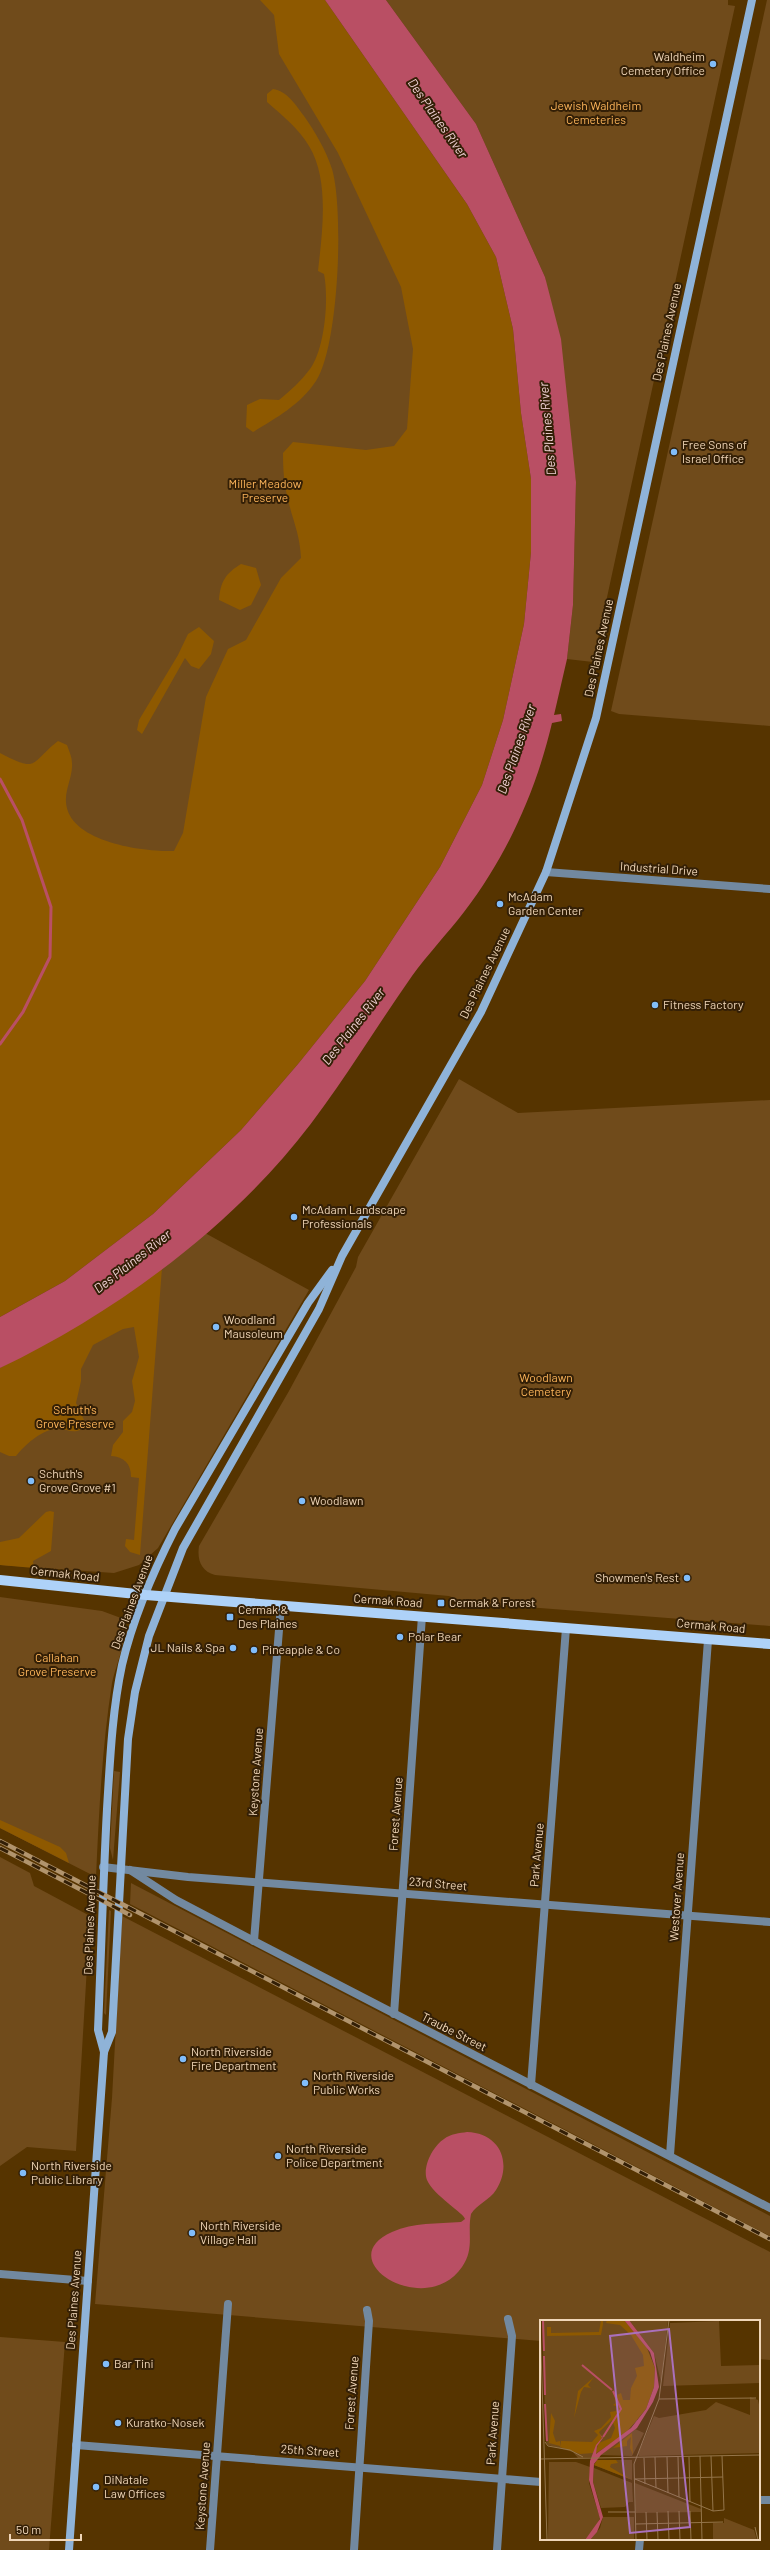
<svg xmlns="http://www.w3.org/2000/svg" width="770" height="2550" viewBox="0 0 770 2550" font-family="Barlow,sans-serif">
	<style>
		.green { fill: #704b1b }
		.forest { fill: #8e5900 }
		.water { fill: #b94f64 }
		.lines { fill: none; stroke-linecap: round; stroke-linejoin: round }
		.stream { stroke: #b94f64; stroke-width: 3 }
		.minor { stroke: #7289a0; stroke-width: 8 }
		.secondary { stroke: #8fb3d8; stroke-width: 8 }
		.primary { stroke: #aed2f8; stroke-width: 10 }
		.rail-casing { stroke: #b1946d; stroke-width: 4.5 }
		.rail { stroke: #331f06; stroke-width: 3; stroke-dasharray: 9; stroke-linecap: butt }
		.poi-dot { fill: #81bdfa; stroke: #331f06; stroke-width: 1.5 }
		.labels { text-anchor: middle; stroke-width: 4; stroke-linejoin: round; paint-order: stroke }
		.poi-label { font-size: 12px; fill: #f0d6b8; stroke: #331f06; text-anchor: start }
		.park-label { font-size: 12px; fill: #fcb45a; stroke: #331f06 }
		.street-label { font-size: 12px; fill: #f0d6b8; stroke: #331f06 }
		.water-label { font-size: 13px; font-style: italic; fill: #f1d3d6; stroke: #331f06 }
		.inset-river { fill: none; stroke: #b94f64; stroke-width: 2 }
		.inset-road { fill: none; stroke: #94754a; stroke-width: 1 }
		.view { fill: #aa70bc; fill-opacity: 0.15; stroke: #aa70bc; stroke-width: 2 }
		.inset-edge { fill: none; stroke: #f0d6b8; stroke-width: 2 }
	</style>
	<rect width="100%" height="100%" fill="#563400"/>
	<g class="green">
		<polygon points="0,0 325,0 496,257 0,1317"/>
		<polygon points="386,0 728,0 728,5 735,6 593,662 567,659 573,605 576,482 545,277 476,124"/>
		<polygon points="767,0 770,0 770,726 619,714 611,711"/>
		<path d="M 459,1079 L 518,1113 L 770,1100 L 770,1626 L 465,1602 L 449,1596 L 215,1575 C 201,1571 197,1560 199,1546 L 289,1391 L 356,1267 L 358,1257 Z"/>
		<polygon points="205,1233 309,1290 158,1548 139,1565 114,1573 0,1565 0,1368 162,1268"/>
		<path d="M 0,1597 L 102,1611 L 121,1618 C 130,1637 116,1663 112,1683 C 102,1747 99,1812 96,1877 L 0,1828 Z"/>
		<polygon points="114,1771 120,1772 113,1860 110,1848"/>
		<polygon points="0,1857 30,1873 34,1886 90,1916 76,2151 27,2147 0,2166"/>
		<polygon points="131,1883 770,2216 770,2236 130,1904"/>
		<polygon points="109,1910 111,1911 106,2015 104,2013"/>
		<polygon points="122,1916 770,2252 770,2360 759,2359 759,2321 541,2321 541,2341 95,2304 112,2098"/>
		<polygon points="0,2337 65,2342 49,2550 0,2550"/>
	</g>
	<g class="forest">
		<path d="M 260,0 L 325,0 L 467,204 L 496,257 L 513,329 L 521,413 L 531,479 L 531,552 L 524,624 L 503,720 L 482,785 L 440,867 L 365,981 L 298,1064 L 241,1130 L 153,1214 L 65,1281 L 0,1317 L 0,753 C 39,773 29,764 58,741 L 67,745 C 69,751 72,757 72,763 C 73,776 65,789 66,802 C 68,842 143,852 174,851 L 183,833 L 206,697 L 228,649 L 246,640 L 281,578 L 301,558 C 300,535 293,521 288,500 C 284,484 283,469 283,453 L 293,442 L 366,450 L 394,446 L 407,429 L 413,349 L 401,287 L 338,153 L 279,54 L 274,15 Z"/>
		<path d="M 273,89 C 287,91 295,104 304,116 C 315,132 326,150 332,169 C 344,209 339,346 316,381 C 300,405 276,418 253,432 L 246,427 L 247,405 L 260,399 L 279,400 C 290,391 301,381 310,369 C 325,349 329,298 324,274 L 318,271 C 322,234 330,180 309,146 C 299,129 282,115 267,102 L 267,94 Z"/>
		<path d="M 241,564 L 256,568 L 261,585 L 251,605 L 240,610 L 219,600 C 220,582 226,573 241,564 Z"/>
		<polygon points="199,627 214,641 211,654 199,669 191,666 185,658 142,734 137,730 139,720 178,655 188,634"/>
		<path d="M 162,1268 L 140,1555 L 130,1552 L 125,1546 L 126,1539 L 134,1540 L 139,1478 L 131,1477 C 131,1463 124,1457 111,1456 L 113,1445 L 123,1432 L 123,1421 L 132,1412 L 135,1401 L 132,1381 L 139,1357 L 134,1327 L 123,1329 L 93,1345 L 81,1369 L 81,1381 L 76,1403 L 84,1420 L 80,1430 C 71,1434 64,1427 55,1429 C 40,1431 25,1445 16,1456 L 9,1456 L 0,1452 L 0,1368 L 92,1317 Z"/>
		<polygon points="50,1511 54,1512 51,1551 33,1561 34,1568 0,1565 0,1542 19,1538 46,1512"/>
		<polygon points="0,1820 60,1847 66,1853 69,1863 0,1828"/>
	</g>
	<g class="water">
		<path d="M 325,0 L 386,0 L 476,124 L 545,277 L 561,339 L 576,482 L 573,605 L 567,659 L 554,715 L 561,714 L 562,721 L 552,723 C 536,791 507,856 464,912 C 447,934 428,954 412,976 C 369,1037 332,1102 283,1158 C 208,1244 103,1319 0,1368 L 0,1317 L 65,1281 L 153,1214 L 241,1130 L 298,1064 L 365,981 L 440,867 L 482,785 L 503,720 L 524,624 L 531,552 L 531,479 L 521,413 L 513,329 L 496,257 L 467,204 Z"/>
		<path d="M 467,2132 C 500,2133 513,2163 496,2190 C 490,2200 477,2204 471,2214 C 467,2233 475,2248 462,2267 C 426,2320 329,2260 392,2232 C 414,2222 437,2224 461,2222 L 465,2219 C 465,2214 433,2195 427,2180 C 422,2167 433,2146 444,2139 C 450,2134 460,2133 467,2132 Z"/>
	</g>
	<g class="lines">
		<polyline class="stream" points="0,779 22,820 51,907 50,957 23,1012 0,1044"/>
		<g class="minor">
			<polyline points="546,872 770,889"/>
			<polyline points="103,1867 188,1877 770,1922"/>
			<polyline points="130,1870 176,1900 254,1941 770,2208"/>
			<polyline points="254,1941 281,1605"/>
			<polyline points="394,2014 422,1616"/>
			<polyline points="531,2085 566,1628"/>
			<polyline points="670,2155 708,1640"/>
			<polyline points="0,2274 88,2281"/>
			<polyline points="76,2445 541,2482"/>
			<polyline points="759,2500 770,2500"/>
			<polyline points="210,2550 228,2304"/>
			<polyline points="354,2550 369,2321 367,2310"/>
			<polyline points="497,2550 512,2336 508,2319"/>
			<polyline points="639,2550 640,2539"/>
		</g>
		<g class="secondary">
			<path d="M 104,2052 L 98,2030 C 101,1957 103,1883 107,1809 C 110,1761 112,1712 122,1665 C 133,1618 153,1572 175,1529 L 308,1303 L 332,1270"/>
			<polyline points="69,2550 104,2052 112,2032 128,1739 135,1692 149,1636 183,1548 319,1309 342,1256 481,1012 546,872 596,718 752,0"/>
		</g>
		<polyline class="primary" points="0,1580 146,1595 770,1644"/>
		<g class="rail-casing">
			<g id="rail">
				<polyline points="0,1841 770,2239"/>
				<polyline points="0,1848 130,1915"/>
			</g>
		</g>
		<use href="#rail" class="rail"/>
	</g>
	<g class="poi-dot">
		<circle cx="713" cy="64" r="4"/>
		<circle cx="674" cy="452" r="4"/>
		<circle cx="500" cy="904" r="4"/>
		<circle cx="655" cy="1005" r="4"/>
		<circle cx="294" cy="1217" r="4"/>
		<circle cx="216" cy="1327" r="4"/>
		<circle cx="31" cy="1481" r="4"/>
		<circle cx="302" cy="1501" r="4"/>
		<circle cx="687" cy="1578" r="4"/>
		<rect x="437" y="1599" width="8" height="8" rx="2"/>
		<rect x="226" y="1613" width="8" height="8" rx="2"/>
		<circle cx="400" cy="1637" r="4"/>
		<circle cx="233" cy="1648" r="4"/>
		<circle cx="254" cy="1650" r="4"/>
		<circle cx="183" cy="2059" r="4"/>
		<circle cx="305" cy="2083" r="4"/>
		<circle cx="278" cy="2156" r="4"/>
		<circle cx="23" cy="2173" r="4"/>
		<circle cx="192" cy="2233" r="4"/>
		<circle cx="106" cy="2364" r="4"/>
		<circle cx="118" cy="2423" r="4"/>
		<circle cx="96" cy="2487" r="4"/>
	</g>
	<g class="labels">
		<g class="poi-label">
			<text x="705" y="61" text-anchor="end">Waldheim<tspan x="705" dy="14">Cemetery Office</tspan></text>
			<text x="682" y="449">Free Sons of<tspan x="682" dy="14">Israel Office</tspan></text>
			<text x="508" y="901">McAdam<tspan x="508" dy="14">Garden Center</tspan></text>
			<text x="663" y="1009">Fitness Factory</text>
			<text x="302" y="1214">McAdam Landscape<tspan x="302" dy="14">Professionals</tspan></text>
			<text x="224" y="1324">Woodland<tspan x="224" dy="14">Mausoleum</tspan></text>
			<text x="39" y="1478">Schuth's<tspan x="39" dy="14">Grove Grove #1</tspan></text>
			<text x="310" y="1505">Woodlawn</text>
			<text x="679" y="1582" text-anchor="end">Showmen's Rest</text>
			<text x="449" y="1607">Cermak &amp; Forest</text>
			<text x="238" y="1614">Cermak &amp;<tspan x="238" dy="14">Des Plaines</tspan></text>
			<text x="408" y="1641">Polar Bear</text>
			<text x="225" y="1652" text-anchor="end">JL Nails &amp; Spa</text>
			<text x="262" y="1654">Pineapple &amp; Co</text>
			<text x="191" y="2056">North Riverside<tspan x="191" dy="14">Fire Department</tspan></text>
			<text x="313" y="2080">North Riverside<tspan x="313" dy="14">Public Works</tspan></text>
			<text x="286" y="2153">North Riverside<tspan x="286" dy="14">Police Department</tspan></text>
			<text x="31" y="2170">North Riverside<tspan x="31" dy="14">Public Library</tspan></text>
			<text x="200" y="2230">North Riverside<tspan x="200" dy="14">Village Hall</tspan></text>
			<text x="114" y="2368">Bar Tini</text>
			<text x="126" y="2427">Kuratko-Nosek</text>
			<text x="104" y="2484">DiNatale<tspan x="104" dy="14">Law Offices</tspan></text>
		</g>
		<g class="park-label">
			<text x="596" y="110">Jewish Waldheim<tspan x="596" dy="14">Cemeteries</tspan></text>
			<text x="265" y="488">Miller Meadow<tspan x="265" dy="14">Preserve</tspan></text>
			<text x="546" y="1382">Woodlawn<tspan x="546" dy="14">Cemetery</tspan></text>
			<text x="75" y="1414">Schuth's<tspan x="75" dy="14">Grove Preserve</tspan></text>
			<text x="57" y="1662">Callahan<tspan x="57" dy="14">Grove Preserve</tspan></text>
		</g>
		<g class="street-label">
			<text transform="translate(667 332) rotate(-78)" y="4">Des Plaines Avenue</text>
			<text transform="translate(599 648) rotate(-78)" y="4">Des Plaines Avenue</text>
			<text transform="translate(659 869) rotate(4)" y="4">Industrial Drive</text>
			<text transform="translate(485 973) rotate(-64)" y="4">Des Plaines Avenue</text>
			<text transform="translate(65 1574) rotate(6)" y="4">Cermak Road</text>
			<text transform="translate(388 1601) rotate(4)" y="4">Cermak Road</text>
			<text transform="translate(132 1602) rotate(-70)" y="4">Des Plaines Avenue</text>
			<text transform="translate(711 1626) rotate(5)" y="4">Cermak Road</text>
			<text transform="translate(256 1772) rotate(-86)" y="4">Keystone Avenue</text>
			<text transform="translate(396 1814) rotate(-86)" y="4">Forest Avenue</text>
			<text transform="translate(537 1855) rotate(-85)" y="4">Park Avenue</text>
			<text transform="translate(438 1884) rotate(5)" y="4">23rd Street</text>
			<text transform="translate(677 1897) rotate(-86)" y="4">Westover Avenue</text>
			<text transform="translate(90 1925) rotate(-88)" y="4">Des Plaines Avenue</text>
			<text transform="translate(454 2032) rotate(27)" y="4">Traube Street</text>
			<text transform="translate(74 2300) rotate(-86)" y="4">Des Plaines Avenue</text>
			<text transform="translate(352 2393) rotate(-86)" y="4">Forest Avenue</text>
			<text transform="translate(493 2433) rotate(-86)" y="4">Park Avenue</text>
			<text transform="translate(310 2451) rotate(4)" y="4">25th Street</text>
			<text transform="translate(203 2486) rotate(-86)" y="4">Keystone Avenue</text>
		</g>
		<g class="water-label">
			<text transform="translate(438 118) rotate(55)" y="5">Des Plaines River</text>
			<text transform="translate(547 429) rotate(-95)" y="5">Des Plaines River</text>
			<text transform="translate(516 749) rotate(-71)" y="5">Des Plaines River</text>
			<text transform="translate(353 1026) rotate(-52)" y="5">Des Plaines River</text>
			<text transform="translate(132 1261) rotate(-38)" y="5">Des Plaines River</text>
		</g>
	</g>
	<g transform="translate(540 2320)">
		<rect width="220" height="220" fill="#563400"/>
		<path d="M 2,0 L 84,0 L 107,28 L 97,101 L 53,137 L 38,138 L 33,132 L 8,125 L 6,122 ZM 89,0 L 128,0 L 121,62 L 114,33 ZM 179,1 L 181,46 L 220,45 L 220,63 L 123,66 L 130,3 ZM 210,77 L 218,80 L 220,89 L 220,133 L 99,136 L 98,134 L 114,96 L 119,98 L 166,90 L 176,82 L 210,95 ZM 95,109 L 104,113 L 92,136 L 60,135 ZM 58,140 L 92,140 L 92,160 L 54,145 ZM 9,142 L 36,142 L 50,147 L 49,163 L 60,198 L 56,207 L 45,220 L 8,220 ZM 54,148 L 92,163 L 93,182 L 89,182 L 85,187 L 61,188 L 53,162 ZM 95,163 L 161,189 L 161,192 L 96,193 ZM 63,197 L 94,197 L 94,220 L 50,220 L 60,208 ZM 184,198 L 214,210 L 217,220 L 173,220 L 173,203 L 184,203 Z" fill="#704b1b"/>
		<path d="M 61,0 L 63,0 L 63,4 L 61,15 L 7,16 L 7,7 L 11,7 L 11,13 L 59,12 ZM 67,0 L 84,0 L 107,28 L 115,48 L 114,67 L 106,89 L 85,114 L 55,134 L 59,123 L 71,118 L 75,108 L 72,100 L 59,112 L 62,118 L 53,133 L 40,134 L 20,127 L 21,121 L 52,122 L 58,115 L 54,111 L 61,108 L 71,97 L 70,92 L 76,91 L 76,86 L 73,85 L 76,83 L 73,71 L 77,75 L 81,73 L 83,80 L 90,80 L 91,68 L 97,56 L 95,48 L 104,46 L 103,35 L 91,15 L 80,5 L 66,3 ZM 54,57 L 48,65 L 51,68 L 44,67 L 41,72 L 34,98 L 38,71 ZM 11,93 L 15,101 L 13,113 L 16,122 L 20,121 L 20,126 L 9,123 ZM 92,113 L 93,135 L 90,128 L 91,117 L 87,121 L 87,126 L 73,128 ZM 57,140 L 76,140 L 78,143 L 71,144 L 70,147 L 90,159 L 54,145 Z" fill="#8e5900"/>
		<path d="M 84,0 L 89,0 L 114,33 L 119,67 L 113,82 L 97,108 L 61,135 L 54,144 L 53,162 L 63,197 L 57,212 L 50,220 L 45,220 L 60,199 L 49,160 L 50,141 L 56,125 L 62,118 L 60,114 L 63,118 L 57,126 L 56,134 L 91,108 L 106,89 L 114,67 L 115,48 L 110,32 Z" fill="#b94f64"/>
		<path class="inset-river" d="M 3,0 L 4,31M 4,36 L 5,75M 42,45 L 72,70M 5,84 L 7,121M 63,117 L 81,89 L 73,71"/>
		<path class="inset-road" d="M 0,0 L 7,220M 119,79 L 216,78M 5,122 L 8,126 L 30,130 L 43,137M 160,136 L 162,220M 171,136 L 173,191M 115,137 L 116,168M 127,137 L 128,173M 138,137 L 139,177M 149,137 L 150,182M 104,138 L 105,164M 0,139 L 220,135M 95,159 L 173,191 L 184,190 L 182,136M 95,159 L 183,157M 128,191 L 129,220M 139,191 L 140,220M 150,191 L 151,220M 68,192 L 95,192M 106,192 L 107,220M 117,192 L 118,220M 96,204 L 183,202M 215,207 L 218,220M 96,220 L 94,144 L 119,79 L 129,0"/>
		<path class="view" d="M 129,9 L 150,207 L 90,213 L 70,16 Z"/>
		<rect width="220" height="220" class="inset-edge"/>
	</g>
	<path d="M10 2534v6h71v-6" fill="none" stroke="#f0d6b8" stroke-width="2"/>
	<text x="16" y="2534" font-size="12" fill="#f0d6b8" stroke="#331f06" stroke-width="3" paint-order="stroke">50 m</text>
</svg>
